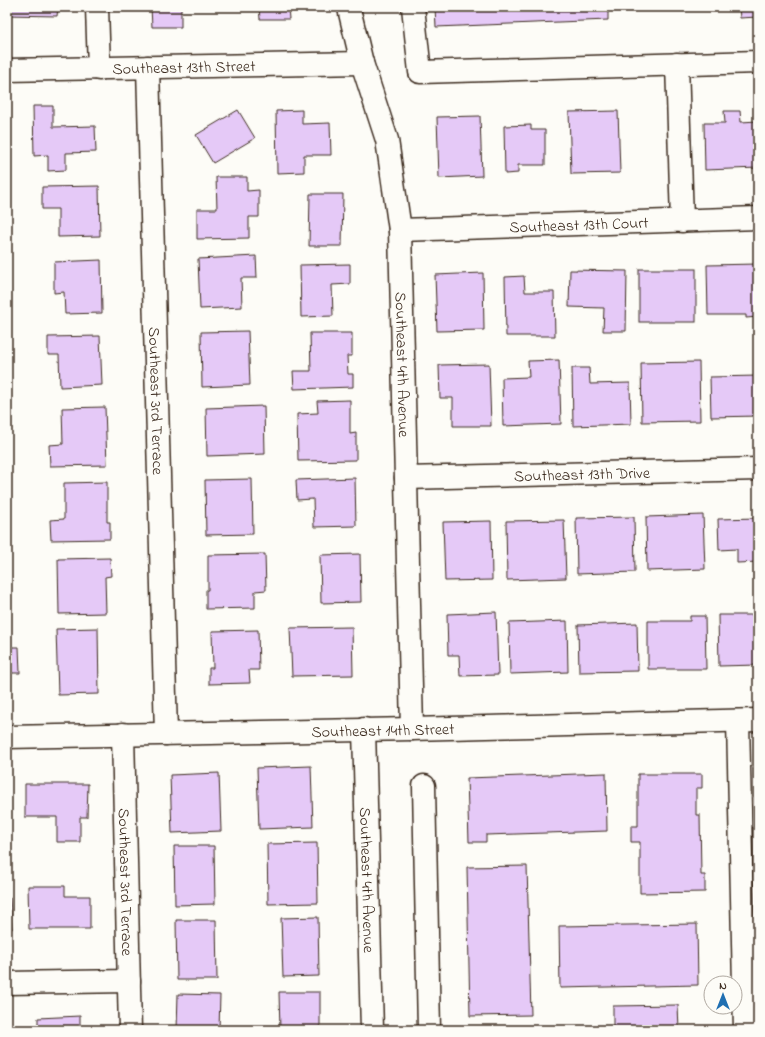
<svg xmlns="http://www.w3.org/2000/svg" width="765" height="1037" viewBox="0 0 765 1037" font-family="'Indie Flower',sans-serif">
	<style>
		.built { fill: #f6edf7 }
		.building { fill: #e5c9f7; stroke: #3b2a1e }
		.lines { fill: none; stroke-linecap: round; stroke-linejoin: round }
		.minor-casing { stroke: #3b2a1e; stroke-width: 25 }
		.minor { stroke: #fdfcf7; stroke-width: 22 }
		.labels { text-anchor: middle; stroke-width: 3.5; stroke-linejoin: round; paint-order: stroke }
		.street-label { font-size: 16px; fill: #3b2a1e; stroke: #fdfcf7 }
	</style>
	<rect width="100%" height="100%" fill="#fdfcf7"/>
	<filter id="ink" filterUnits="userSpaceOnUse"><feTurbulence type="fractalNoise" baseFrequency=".025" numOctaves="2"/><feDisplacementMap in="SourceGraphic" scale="8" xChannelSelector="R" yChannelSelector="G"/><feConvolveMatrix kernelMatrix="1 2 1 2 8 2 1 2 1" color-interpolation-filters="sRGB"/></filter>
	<g filter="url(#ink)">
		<polygon class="built" points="754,729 758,729 758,893"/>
		<g class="building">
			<polygon points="7,7 58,7 57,16 7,15"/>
			<polygon points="151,7 181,7 181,27 152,27"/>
			<polygon points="259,7 288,7 289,19 260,19"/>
			<polygon points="435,7 608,7 608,20 436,27"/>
			<polygon points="739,7 758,7 758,17 740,18"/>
			<polygon points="33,106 53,106 53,127 95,126 96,152 66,153 66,170 48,171 48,155 34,156"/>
			<polygon points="238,110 255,138 213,163 196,135"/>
			<polygon points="302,110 302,124 330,123 331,155 304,155 304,172 277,173 276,111"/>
			<polygon points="618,111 620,173 571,174 569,112"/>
			<polygon points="724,111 740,111 741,122 758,121 758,168 705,170 704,123 725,123"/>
			<polygon points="480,116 482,176 439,178 437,117"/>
			<polygon points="531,125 531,130 545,130 545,165 518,165 518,173 505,174 504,126"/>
			<polygon points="216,177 247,177 247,191 259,190 259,217 249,217 249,238 197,239 197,209 217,209"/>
			<polygon points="99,186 100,236 58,237 58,209 42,209 42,187"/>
			<polygon points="310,194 343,194 342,246 309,246"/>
			<polygon points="256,256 257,278 241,278 242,307 200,309 198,259"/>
			<polygon points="101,260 102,313 65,314 64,292 54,293 54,262"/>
			<polygon points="350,264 350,284 332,285 333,316 301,317 300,265"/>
			<polygon points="758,264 758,317 746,318 746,315 708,315 707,265"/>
			<rect x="639" y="269" width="57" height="53"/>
			<polygon points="570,270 627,271 626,331 603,331 604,308 569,307"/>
			<polygon points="483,273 484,330 437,331 435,275"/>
			<polygon points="524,276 525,292 554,292 555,336 506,336 505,277"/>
			<polygon points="248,331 250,385 202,387 201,332"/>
			<polygon points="310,333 352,333 352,356 347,356 348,374 353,374 353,387 294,389 293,371 311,371"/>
			<polygon points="100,336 102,385 60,387 59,355 48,355 48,337"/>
			<polygon points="559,360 561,424 503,426 502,378 529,377 528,361"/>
			<polygon points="699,362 700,421 642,422 641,363"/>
			<polygon points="489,364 491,426 453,426 453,398 440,398 439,365"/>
			<polygon points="572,368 589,368 590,384 630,383 631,424 573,426"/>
			<polygon points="758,376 758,416 711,417 710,377"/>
			<polygon points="350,400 350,434 356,433 356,460 298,461 297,414 318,413 317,401"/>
			<polygon points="264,406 265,454 207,456 206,408"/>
			<polygon points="105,407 107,465 50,466 49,445 63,444 62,408"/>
			<polygon points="355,478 356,526 314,527 313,499 297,500 296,480"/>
			<polygon points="252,479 253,534 206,535 205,480"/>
			<polygon points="107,482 107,522 110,522 110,539 51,540 50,520 64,519 64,483"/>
			<polygon points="703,515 705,569 647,571 646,517"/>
			<polygon points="634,517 635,572 577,574 576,518"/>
			<polygon points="758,518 758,562 737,563 737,549 719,550 718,519"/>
			<polygon points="564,520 566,578 507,580 506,521"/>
			<polygon points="491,521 492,580 445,581 443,522"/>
			<polygon points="265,554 266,590 255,591 255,608 206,609 206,590 208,590 208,555"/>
			<polygon points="360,554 361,602 321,603 320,555"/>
			<polygon points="110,558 111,576 105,577 106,613 59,614 58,559"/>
			<polygon points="496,612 498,675 460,676 459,655 448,655 447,614"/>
			<polygon points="718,615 758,615 758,665 719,666"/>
			<polygon points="690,616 705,616 706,669 648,669 648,621 690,621"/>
			<polygon points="567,621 568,672 510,674 509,623"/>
			<polygon points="637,623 638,671 579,672 578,625"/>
			<polygon points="352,627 353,675 292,676 290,628"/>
			<polygon points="98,628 99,694 58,695 56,629"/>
			<polygon points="258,630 259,670 249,670 250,683 209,684 209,668 213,668 212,631"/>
			<polygon points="7,647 19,647 20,673 7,673"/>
			<polygon points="311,766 313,827 259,829 257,768"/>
			<polygon points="219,773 221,831 172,833 170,775"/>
			<polygon points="606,773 607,831 486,835 486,842 469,842 467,778"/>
			<polygon points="638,774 702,774 702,788 696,788 696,815 700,815 701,875 705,875 705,892 640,893 640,842 631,842 631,826 638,826"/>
			<polygon points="25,784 88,784 87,817 80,817 80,842 57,842 57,817 25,817"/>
			<polygon points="317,843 318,903 268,904 267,844"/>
			<polygon points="174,846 214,846 215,904 175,905"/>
			<polygon points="527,866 531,1015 470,1016 467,867"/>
			<polygon points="28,886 65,886 65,896 90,896 90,929 29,929"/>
			<polygon points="7,898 10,898 12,929 7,929"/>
			<polygon points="318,917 319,976 283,977 281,918"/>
			<polygon points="176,920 216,920 217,980 177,980"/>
			<polygon points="697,924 698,985 560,988 559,926"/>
			<polygon points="279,992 320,992 320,1030 280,1030"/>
			<polygon points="178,994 220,995 219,1030 177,1030"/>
			<polygon points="678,1005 679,1030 613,1030 613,1006"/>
			<polygon points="80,1016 80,1030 38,1030 38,1018"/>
		</g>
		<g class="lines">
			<g class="minor-casing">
				<g id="minor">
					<polyline points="97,7 99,69"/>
					<path id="s1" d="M 349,7 L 350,13 L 362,63 L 387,140 L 400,230 L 412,729"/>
					<polyline points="413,7 420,72 758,62"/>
					<polyline points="677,64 682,221"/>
					<path id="s2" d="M 148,67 L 166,734"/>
					<path id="s3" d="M 7,70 L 362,63"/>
					<path id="s4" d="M 400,230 L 758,218"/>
					<path id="s5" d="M 406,478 L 758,469"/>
					<polyline points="738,721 745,1030"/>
					<path id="s6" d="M 364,729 L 372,1030"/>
					<path id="s7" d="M 123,734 L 130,1030"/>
					<path id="s8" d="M 7,737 L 412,729 L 758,720"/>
					<polyline points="424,786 429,1030"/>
					<polyline points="7,983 129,981"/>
				</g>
			</g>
			<use href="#minor" class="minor"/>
		</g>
	</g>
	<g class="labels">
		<g class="street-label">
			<text dy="6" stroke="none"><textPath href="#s3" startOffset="177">Southeast 13th Street</textPath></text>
			<text dy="6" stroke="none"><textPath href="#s4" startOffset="179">Southeast 13th Court</textPath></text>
			<text dy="6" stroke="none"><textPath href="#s1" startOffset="364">Southeast 4th Avenue</textPath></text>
			<text dy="6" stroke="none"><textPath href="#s2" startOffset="334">Southeast 3rd Terrace</textPath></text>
			<text dy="6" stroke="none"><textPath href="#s5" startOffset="176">Southeast 13th Drive</textPath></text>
			<text dy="6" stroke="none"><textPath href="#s8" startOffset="376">Southeast 14th Street</textPath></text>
			<text dy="6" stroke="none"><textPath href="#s6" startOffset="151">Southeast 4th Avenue</textPath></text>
			<text dy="6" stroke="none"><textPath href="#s7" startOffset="148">Southeast 3rd Terrace</textPath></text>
		</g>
	</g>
	<rect width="765" height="1037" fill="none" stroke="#fdfcf7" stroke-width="24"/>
	<rect x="12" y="12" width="741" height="1013" fill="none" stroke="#3b2a1e" stroke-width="1.5" filter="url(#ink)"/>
	<g transform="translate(723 995)"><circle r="19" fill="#fdfcf7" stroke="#afa8a0"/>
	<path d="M0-3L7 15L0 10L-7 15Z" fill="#1f6fb2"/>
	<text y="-6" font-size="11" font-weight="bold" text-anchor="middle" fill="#3b2a1e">N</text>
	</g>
</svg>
